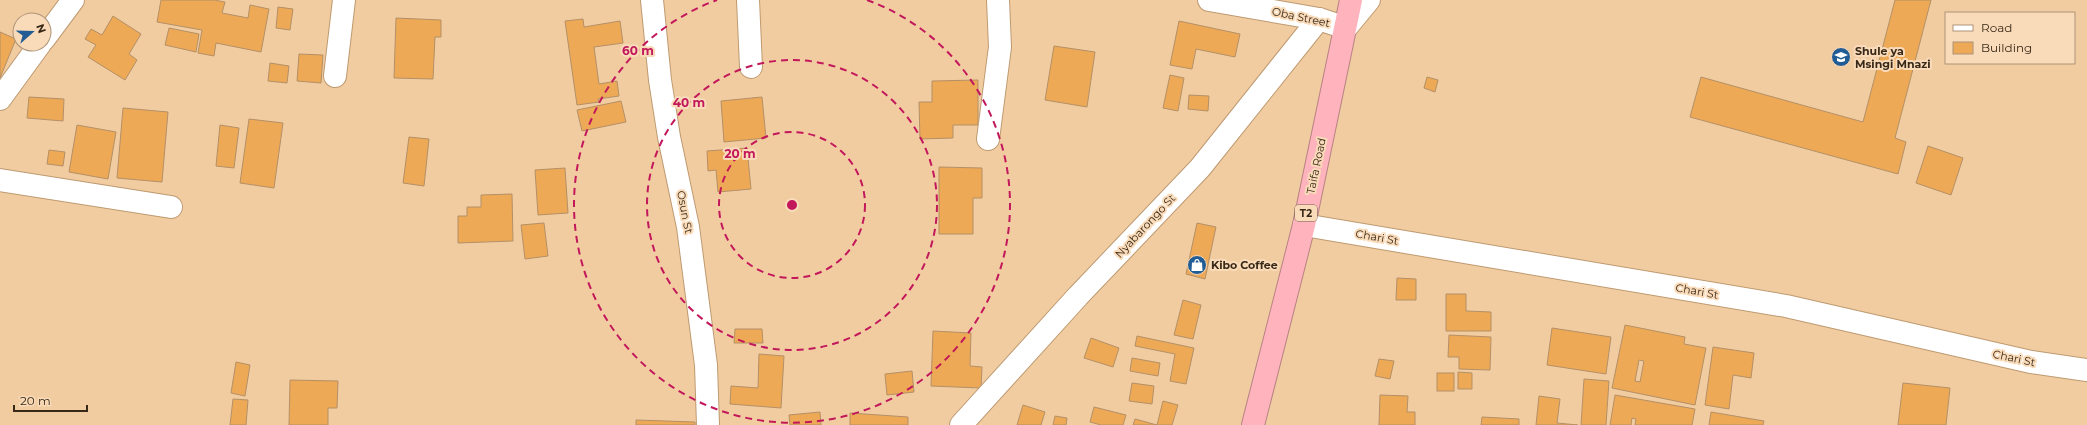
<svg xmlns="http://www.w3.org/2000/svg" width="2087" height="425" viewBox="0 0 2087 425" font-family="Montserrat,sans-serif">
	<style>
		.building { fill: #eda956; stroke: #b49067; fill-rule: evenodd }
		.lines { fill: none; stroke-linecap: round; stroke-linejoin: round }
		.minor-casing { stroke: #be9a71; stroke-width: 24 }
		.highway-casing { stroke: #b88283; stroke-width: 24 }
		.minor { stroke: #fff; stroke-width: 22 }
		.highway { stroke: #feb3bd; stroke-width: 22 }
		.ring { fill: none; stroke: #c2185b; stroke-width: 2; stroke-dasharray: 7 5 }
		.labels { text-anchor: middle; stroke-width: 4; stroke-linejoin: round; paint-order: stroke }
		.shield { fill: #fadbb9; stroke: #725e48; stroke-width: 1 }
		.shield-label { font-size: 10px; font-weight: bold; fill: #372817 }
		.street-label { font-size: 11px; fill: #372817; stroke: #fadbb9 }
		.poi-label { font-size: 11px; font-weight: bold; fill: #372817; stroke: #fadbb9; text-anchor: start }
		.centre { fill: #c2185b; stroke: #fadbb9; stroke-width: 2 }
		.ring-label { font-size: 12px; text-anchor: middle; font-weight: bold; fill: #c2185b; stroke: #fadbb9; stroke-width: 4; stroke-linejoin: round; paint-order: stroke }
	</style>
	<rect width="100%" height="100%" fill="#f2cca1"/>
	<g class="building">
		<polygon points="161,0 214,0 225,2 222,13 248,18 250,5 269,9 261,52 216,43 214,56 198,53 202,30 157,22"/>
		<polygon points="1895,0 1931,0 1895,138 1906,142 1898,174 1690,117 1701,77 1863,122"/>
		<polygon points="278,7 293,9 290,30 276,28"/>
		<polygon points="113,16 141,34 129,54 137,60 125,80 88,57 96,45 85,39 91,29 102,35"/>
		<polygon points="396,18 441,20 441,37 435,37 433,79 394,78"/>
		<polygon points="583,19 584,27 620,21 623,43 594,47 599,84 617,81 619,96 598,99 599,102 577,105 565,21"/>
		<polygon points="1179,21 1240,34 1235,57 1196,49 1192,69 1170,65"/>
		<polygon points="169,28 199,34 196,52 165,45"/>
		<polygon points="0,32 16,39 0,78"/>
		<polygon points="1054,46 1095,52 1087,107 1045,100"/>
		<polygon points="299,54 323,55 321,83 297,81"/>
		<polygon points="270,63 289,66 287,83 268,81"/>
		<polygon points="1170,75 1184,78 1178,111 1163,108"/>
		<polygon points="1427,77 1438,80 1435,92 1424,88"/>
		<polygon points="978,80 978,125 953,125 953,138 920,139 919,102 932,102 932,81"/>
		<polygon points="1189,95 1209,96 1208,111 1188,109"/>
		<polygon points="29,97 64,99 63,121 27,118"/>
		<polygon points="762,97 766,138 724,142 721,101"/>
		<polygon points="621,101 626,122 582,131 577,110"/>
		<polygon points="123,108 168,112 162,182 117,178"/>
		<polygon points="249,119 283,123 274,188 240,183"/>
		<polygon points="77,125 116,132 108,179 69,172"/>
		<polygon points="220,125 239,128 234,168 216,166"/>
		<polygon points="409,137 429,139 424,186 403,183"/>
		<polygon points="1928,146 1963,158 1951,195 1916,183"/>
		<polygon points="747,148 751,189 718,192 716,170 708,171 707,151"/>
		<polygon points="49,150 65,152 63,166 47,164"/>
		<polygon points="939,167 982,168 982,198 973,198 973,234 939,234"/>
		<polygon points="565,168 568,213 538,215 535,170"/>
		<polygon points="512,194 513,241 458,243 458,216 467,216 467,207 481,207 481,195"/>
		<polygon points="544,223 548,256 525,259 521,225"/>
		<polygon points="1197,223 1216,227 1205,279 1186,274"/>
		<polygon points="1397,278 1416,279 1416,300 1396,300"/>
		<polygon points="1446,294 1466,294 1466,311 1491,312 1491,331 1446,331"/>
		<polygon points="1183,300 1201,305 1193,339 1174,335"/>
		<path d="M 1625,325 L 1685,337 L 1684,344 L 1706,348 L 1695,405 L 1612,388 ZM 1639,360 L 1644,361 L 1640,382 L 1635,381 Z"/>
		<polygon points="1552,328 1611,337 1606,374 1547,365"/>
		<polygon points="735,329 762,329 763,343 734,343"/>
		<polygon points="933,331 971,333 970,366 982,367 981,388 931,386"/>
		<polygon points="1449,335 1491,337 1490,370 1459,369 1459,357 1448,357"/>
		<polygon points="1137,336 1194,348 1186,384 1170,381 1175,354 1135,346"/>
		<polygon points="1091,338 1119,348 1113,367 1084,358"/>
		<polygon points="1713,347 1754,353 1751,378 1733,375 1729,409 1705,405"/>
		<polygon points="759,354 784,356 781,408 730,404 731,386 758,388"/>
		<polygon points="1132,358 1160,363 1158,376 1130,371"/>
		<polygon points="1379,359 1394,361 1390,379 1375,376"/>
		<polygon points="236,362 250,365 245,396 231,393"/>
		<polygon points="912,371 914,392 887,395 885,374"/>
		<polygon points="1458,372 1472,373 1472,389 1458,389"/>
		<rect x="1437" y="373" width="17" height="18"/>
		<polygon points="1584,379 1609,381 1606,425 1581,425"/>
		<polygon points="290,380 338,381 337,408 328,408 328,425 289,425"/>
		<polygon points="1132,383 1154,386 1152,404 1129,401"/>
		<polygon points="1903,383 1950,388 1946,425 1898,425"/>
		<polygon points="1380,395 1408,396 1407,412 1415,412 1415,425 1379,425"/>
		<polygon points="1615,395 1695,409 1692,425 1635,425 1636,419 1632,418 1631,425 1610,425"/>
		<polygon points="1539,396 1560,399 1557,423 1578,425 1536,425"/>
		<polygon points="233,399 248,400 246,425 230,425"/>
		<polygon points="1163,401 1178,405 1172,425 1133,425 1135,419 1157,425"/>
		<polygon points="1023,405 1045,412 1041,425 1017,425"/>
		<polygon points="1094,407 1126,415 1123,425 1101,425 1090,422"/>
		<polygon points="820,412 821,425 790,425 789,415"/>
		<polygon points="1711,412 1764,421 1763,425 1709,425"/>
		<polygon points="850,413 908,417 908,425 850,425"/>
		<polygon points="1055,416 1067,418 1066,425 1053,425"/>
		<polygon points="1482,417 1519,419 1519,425 1481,425"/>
		<polygon points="636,420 695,422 695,425 636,425"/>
	</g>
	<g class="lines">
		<g class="minor-casing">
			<g id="minor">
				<polyline points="652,0 660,80 669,137 688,227 706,365 708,425"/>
				<polyline points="748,0 751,67"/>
				<polyline points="1209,0 1319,19 1346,28 1369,0"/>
				<polyline points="44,39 73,0"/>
				<polyline points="335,76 344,0"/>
				<polyline points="0,99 40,44"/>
				<polyline points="988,139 1000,47 998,0"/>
				<polyline points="0,180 171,207"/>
				<polyline points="1304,225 1786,306 2031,362 2087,370"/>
				<polyline points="961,425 1078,296 1200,168 1319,19"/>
			</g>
		</g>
		<g class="highway-casing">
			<polyline id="highway" points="1253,425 1304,225 1351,0"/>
		</g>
		<use href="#minor" class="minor"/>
		<use href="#highway" class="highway"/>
	</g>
	<g class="ring">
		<circle cx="792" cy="205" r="73"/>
		<circle cx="792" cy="205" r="145"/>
		<path d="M867 0A218 218 0 1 1 717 0"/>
	</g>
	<defs>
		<g id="school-disc" transform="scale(1)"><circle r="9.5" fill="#215d94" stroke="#fadbb9"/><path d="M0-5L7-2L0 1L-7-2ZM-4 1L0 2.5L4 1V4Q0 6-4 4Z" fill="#fff"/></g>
		<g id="shop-disc" transform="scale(1)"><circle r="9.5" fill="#215d94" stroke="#fadbb9"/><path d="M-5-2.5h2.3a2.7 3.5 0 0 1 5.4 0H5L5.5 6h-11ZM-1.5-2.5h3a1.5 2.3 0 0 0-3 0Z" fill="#fff"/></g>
	</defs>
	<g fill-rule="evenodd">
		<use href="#school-disc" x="1841" y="57"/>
		<use href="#shop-disc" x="1197" y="265"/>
	</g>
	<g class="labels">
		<rect class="shield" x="1295" y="205" width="22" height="16" rx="3"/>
		<g class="shield-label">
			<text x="1306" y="217">T2</text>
		</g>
		<g class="street-label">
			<text transform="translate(1301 17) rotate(12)" y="4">Oba Street</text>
			<text transform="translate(1316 166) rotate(-78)" y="4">Taifa Road</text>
			<text transform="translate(685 212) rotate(79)" y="4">Osun St</text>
			<text transform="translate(1145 226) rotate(-47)" y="4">Nyabarongo St</text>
			<text transform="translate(1377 237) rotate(10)" y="4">Chari St</text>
			<text transform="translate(1697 291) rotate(10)" y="4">Chari St</text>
			<text transform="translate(2014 358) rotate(12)" y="4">Chari St</text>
		</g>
		<g class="poi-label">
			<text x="1855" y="55">Shule ya<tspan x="1855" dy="13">Msingi Mnazi</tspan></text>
			<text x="1211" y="269">Kibo Coffee</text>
		</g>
	</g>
	<circle cx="792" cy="205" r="6" class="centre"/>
	<g class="ring-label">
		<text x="638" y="55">60 m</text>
		<text x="689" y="107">40 m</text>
		<text x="740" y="158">20 m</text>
	</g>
	<rect x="1945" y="12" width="130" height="52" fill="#fadbb9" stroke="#ac9378"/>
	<rect x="1953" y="25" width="20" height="6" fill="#ffffff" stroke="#ac9378"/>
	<text x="1981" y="32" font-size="12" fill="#372817">Road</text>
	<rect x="1953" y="42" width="20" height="12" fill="#eda956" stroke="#ac9378"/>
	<text x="1981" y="52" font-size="12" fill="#372817">Building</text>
	<g transform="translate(32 32) rotate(70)"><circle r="19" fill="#fadbb9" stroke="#ac9378"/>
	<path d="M0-3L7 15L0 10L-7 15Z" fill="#215d94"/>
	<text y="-6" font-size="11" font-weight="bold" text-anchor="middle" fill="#372817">N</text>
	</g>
	<path d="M14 405v6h73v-6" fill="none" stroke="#372817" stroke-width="2"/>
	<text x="20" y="405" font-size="12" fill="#372817" stroke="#fadbb9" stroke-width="3" paint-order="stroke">20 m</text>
</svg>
